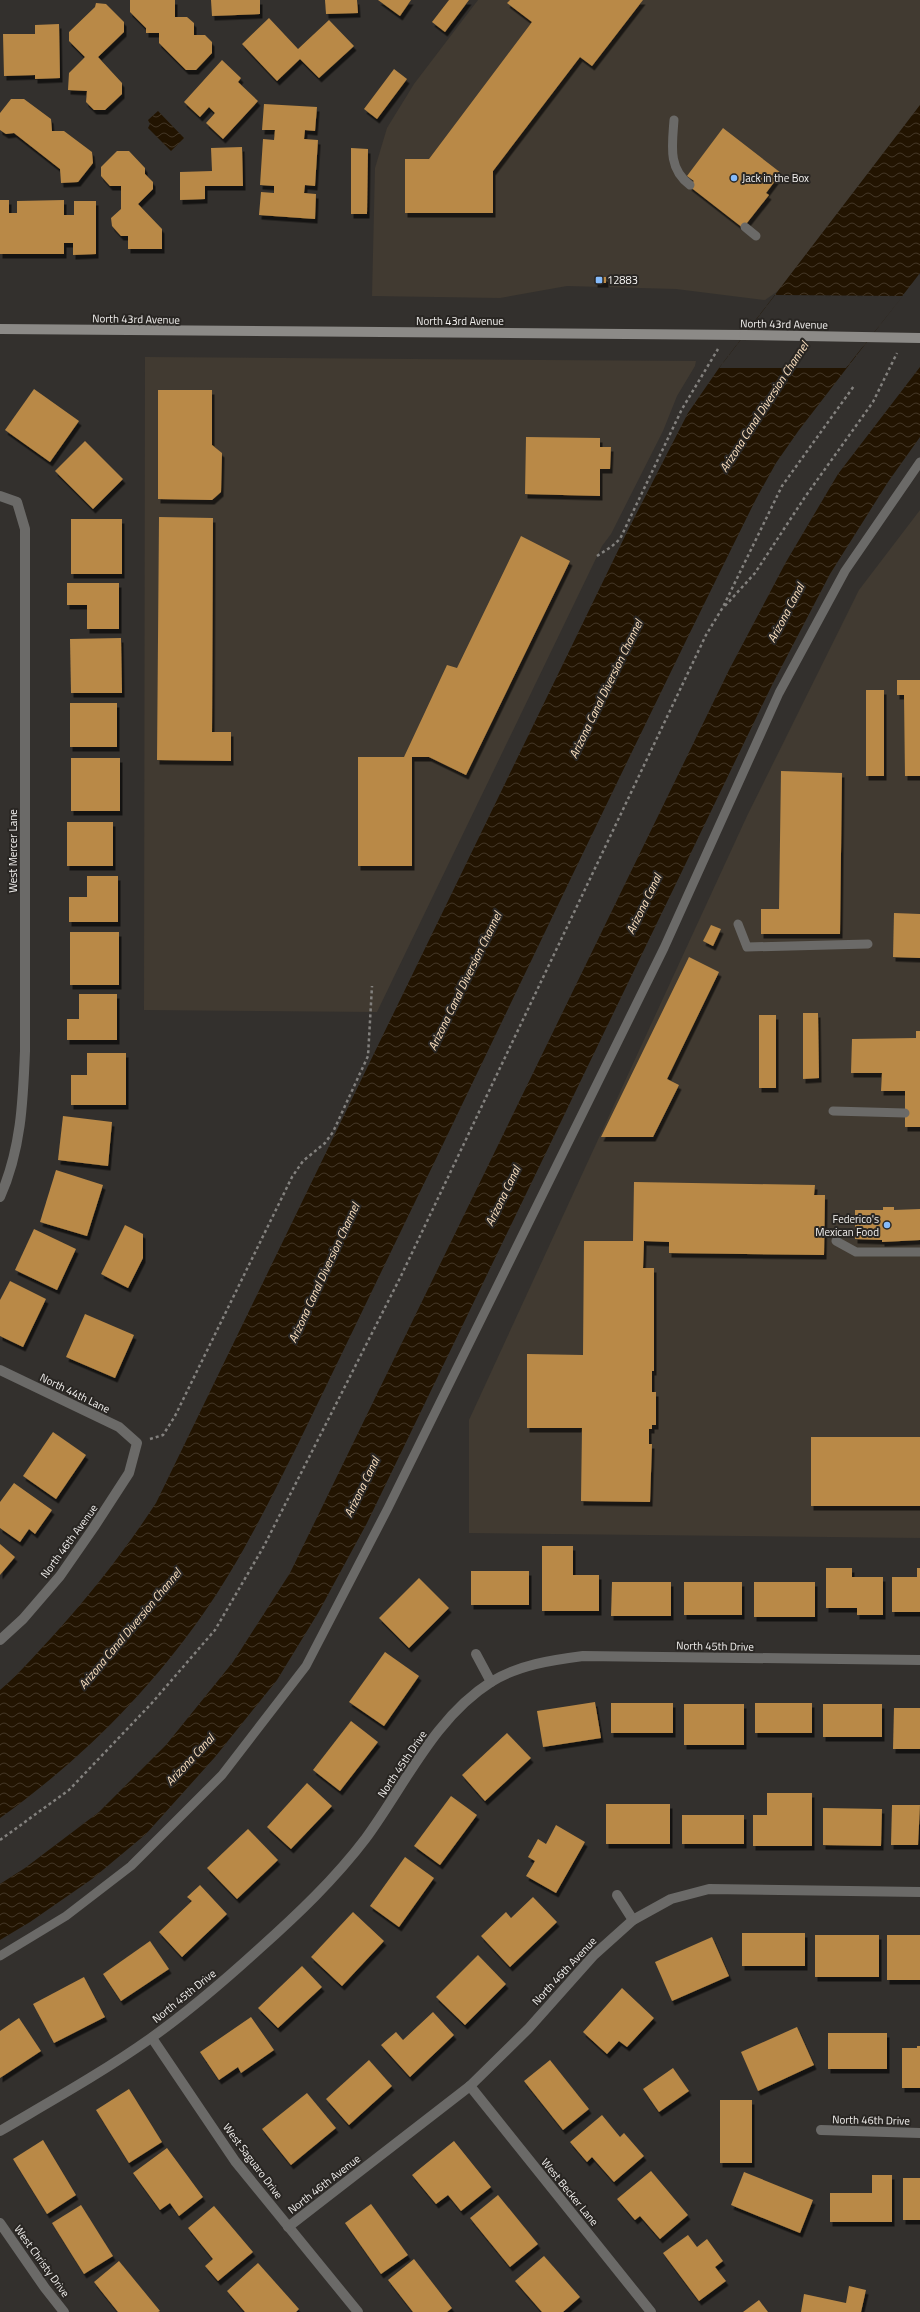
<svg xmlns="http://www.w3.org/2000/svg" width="920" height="2312" viewBox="0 0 920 2312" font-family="'Titillium Web',sans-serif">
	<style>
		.built { fill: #413a31 }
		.water { fill: url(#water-waves) }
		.pier { fill: #33302d }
		.building { fill: #b98947; filter: url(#shadow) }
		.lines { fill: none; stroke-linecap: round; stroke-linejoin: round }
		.path { stroke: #83817e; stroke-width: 2.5; stroke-dasharray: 3 3; stroke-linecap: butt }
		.service { stroke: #6b6a68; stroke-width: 9 }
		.minor { stroke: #6b6a68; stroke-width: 10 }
		.secondary { stroke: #8c8a87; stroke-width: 10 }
		.secondary-bridge { stroke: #8c8a87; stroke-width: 10 }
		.poi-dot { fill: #85bbfb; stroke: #292623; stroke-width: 1.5 }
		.labels { text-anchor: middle; stroke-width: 4; stroke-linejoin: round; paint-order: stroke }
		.poi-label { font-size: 11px; fill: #f2f0ee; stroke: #292623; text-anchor: start }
		.street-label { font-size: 11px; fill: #f2f0ee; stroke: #292623 }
		.water-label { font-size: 12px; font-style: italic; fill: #fbe0bf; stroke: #292623 }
	</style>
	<defs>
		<pattern id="water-waves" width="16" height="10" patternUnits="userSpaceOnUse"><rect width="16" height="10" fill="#221401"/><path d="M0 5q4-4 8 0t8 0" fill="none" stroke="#433626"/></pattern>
		<filter id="shadow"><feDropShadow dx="2.5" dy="4.5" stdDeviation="0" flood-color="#0009"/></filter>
	</defs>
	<rect width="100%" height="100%" fill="#33302d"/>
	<g class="built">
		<polygon points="478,0 920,0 920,105 778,291 765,300 676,289 567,286 500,298 372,296 375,168 387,128 414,84"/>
		<polygon points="145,357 696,361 695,366 677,396 663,431 611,534 602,546 377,1012 144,1010"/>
		<polygon points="920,510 920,1538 469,1533 469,1420 747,816 859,590"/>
	</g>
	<g class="water">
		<path d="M 920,105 L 920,273 L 799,430 L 776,463 L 756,499 C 646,720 540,943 433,1165 C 388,1257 344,1350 299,1442 C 269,1502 240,1562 201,1617 C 146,1695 77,1763 0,1818 L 0,1690 C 19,1674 34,1656 51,1638 C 90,1595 124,1552 156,1503 L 627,532 L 688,413 L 719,368 Z"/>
		<polygon points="158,111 184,138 171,151 148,128 150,124 148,120"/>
		<polygon points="920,367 920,437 888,482 830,574 772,685 367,1523 318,1613 277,1680 215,1757 146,1834 92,1879 30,1922 0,1940 0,1884 25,1868 99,1812 166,1745 233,1662 290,1573 729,670 786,562 838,474"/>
	</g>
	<polygon class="pier" points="775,295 903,296 846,368 719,368"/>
	<g class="building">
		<polygon points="130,0 175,0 175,17 187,17 194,23 194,35 205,35 212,42 212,53 196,70 186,70 159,43 159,33 146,33 146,28 130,12"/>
		<polygon points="211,0 260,0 260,14 212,16"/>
		<polygon points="325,0 357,0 358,13 326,14"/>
		<polygon points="378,0 411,0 400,16"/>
		<polygon points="449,0 469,0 445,32 432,22"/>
		<polygon points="510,0 643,0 592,66 580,57 493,171 493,213 405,213 405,159 429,159 532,22 507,3"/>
		<polygon points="96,3 106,4 124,22 124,32 98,57 122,83 122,94 105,110 94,110 86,102 87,91 68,90 69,73 85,57 69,41 69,32 95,7"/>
		<polygon points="269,18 298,49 329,20 354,46 319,78 300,59 277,81 242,44"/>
		<polygon points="59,24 60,78 35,79 35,75 4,76 3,34 35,34 35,25"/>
		<polygon points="222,60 241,78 238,82 258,101 223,139 206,123 215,113 209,107 200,117 184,102"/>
		<polygon points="394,69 407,79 377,119 364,109"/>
		<polygon points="11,99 24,99 51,119 52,131 64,131 92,152 93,163 78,182 61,183 60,169 14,133 6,134 0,130 0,113"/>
		<polygon points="264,104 317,107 315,131 305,130 304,139 318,140 315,186 305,185 304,193 316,194 315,219 259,215 261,192 274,193 274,186 260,185 263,139 274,140 275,130 262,130"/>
		<polygon points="723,128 781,173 766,193 769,195 743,228 689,186 694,181 687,176"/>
		<polygon points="242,147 243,186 205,186 205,199 180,200 180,172 212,171 211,148"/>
		<polygon points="351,148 368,149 367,214 351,214"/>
		<polygon points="117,151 129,151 145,168 145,174 153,182 153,189 138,204 162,229 162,249 128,249 128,236 121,236 112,226 111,218 121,209 121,186 110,186 101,176 101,167"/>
		<polygon points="0,200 9,200 9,213 17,213 17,201 64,200 64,215 74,215 74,201 96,201 96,254 73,255 73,243 64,243 64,254 0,254"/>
		<rect x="595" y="277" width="11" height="6"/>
		<polygon points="34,389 79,421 50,462 5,430"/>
		<polygon points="158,390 212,390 212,445 222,453 221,492 212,500 158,499"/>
		<polygon points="526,437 600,438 600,447 611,447 610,469 600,469 600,496 525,494"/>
		<polygon points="85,441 123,479 93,509 55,471"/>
		<polygon points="159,517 213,518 212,732 231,732 231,761 157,760"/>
		<rect x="71" y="519" width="51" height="55"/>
		<polygon points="521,536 570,561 466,775 429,757 412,757 412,866 358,866 358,757 404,757 447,665 457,668"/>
		<polygon points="67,583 119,583 119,629 87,629 87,605 67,605"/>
		<polygon points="121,638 122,693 71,693 70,639"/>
		<polygon points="897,680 920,680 920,776 905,776 904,695 897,695"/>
		<rect x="866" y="690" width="18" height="86"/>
		<rect x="70" y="703" width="47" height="44"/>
		<rect x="71" y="758" width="49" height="53"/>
		<polygon points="781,771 842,773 840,934 761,934 761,909 779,909"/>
		<rect x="67" y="822" width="46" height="44"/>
		<polygon points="87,876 118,876 118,922 69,922 69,897 87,897"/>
		<polygon points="894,913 920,914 920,958 893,957"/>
		<polygon points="711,925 721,929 713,946 703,941"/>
		<rect x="70" y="932" width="49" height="53"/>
		<polygon points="689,957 719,972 667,1079 679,1085 653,1137 601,1137"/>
		<polygon points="79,994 117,994 117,1040 67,1040 67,1019 79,1019"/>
		<polygon points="803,1013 818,1013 819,1078 803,1079"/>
		<rect x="759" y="1015" width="17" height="73"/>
		<polygon points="916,1031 920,1031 920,1127 905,1127 905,1091 881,1091 882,1073 851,1073 852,1039 916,1038"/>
		<polygon points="87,1053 126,1053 126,1105 71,1105 71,1075 87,1075"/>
		<polygon points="63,1116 112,1122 108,1166 58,1160"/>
		<polygon points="56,1170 103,1185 87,1236 40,1222"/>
		<polygon points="634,1182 815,1185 814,1195 825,1195 824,1255 669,1253 669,1242 644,1241 643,1268 654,1268 654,1371 652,1371 652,1392 656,1392 656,1425 652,1425 652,1429 649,1429 649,1444 652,1444 650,1502 581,1501 582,1428 527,1428 527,1354 583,1355 584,1241 633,1241"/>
		<polygon points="883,1207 894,1207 894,1210 920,1209 920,1240 882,1242 882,1240 855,1239 855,1210 883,1210"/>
		<polygon points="125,1225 143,1234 143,1258 128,1288 101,1274"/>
		<polygon points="34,1229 76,1249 57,1290 15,1270"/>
		<polygon points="10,1281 46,1299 23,1347 0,1336 0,1300"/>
		<polygon points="85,1314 134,1335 115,1378 66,1357"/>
		<polygon points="53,1432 86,1455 56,1499 23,1476"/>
		<rect x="811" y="1437" width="109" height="69"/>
		<polygon points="14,1483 52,1510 35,1534 29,1529 20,1542 0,1528 0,1502"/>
		<polygon points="0,1544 15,1557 0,1575"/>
		<polygon points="542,1546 573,1546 573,1575 599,1575 599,1611 542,1611"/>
		<polygon points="826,1568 852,1568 852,1577 883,1577 883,1615 857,1615 857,1608 826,1608"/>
		<polygon points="917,1568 920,1568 920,1612 892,1612 892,1577 917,1577"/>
		<rect x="471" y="1571" width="58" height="34"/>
		<polygon points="419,1578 449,1608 409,1648 379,1618"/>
		<polygon points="612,1582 671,1582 671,1616 611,1616"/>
		<rect x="684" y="1582" width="58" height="33"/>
		<rect x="754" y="1582" width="61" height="35"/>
		<polygon points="385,1652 419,1676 384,1726 349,1702"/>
		<polygon points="595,1702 601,1738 543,1747 537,1711"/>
		<rect x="611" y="1703" width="62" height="30"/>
		<rect x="755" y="1703" width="57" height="30"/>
		<rect x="684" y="1704" width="60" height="41"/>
		<rect x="823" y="1704" width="59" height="33"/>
		<polygon points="894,1708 920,1708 920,1749 893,1749"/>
		<polygon points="351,1721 378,1742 340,1791 313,1770"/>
		<polygon points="507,1733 531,1758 485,1801 462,1775"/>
		<polygon points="307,1783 332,1806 291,1849 267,1827"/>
		<polygon points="767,1793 812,1793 812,1846 753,1846 753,1815 767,1815"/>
		<polygon points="451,1796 477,1815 440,1865 414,1846"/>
		<rect x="606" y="1804" width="64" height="40"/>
		<polygon points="892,1805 920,1805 918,1845 891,1845"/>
		<polygon points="823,1808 882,1809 881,1846 823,1845"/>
		<rect x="682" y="1815" width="62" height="29"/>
		<polygon points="556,1825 585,1842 556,1893 526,1876 535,1861 528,1857 538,1839 546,1844"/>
		<polygon points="248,1829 278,1860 237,1899 207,1868"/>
		<polygon points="405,1857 434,1878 399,1927 370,1906"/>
		<polygon points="200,1885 227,1914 182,1957 159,1932 192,1901 187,1897"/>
		<polygon points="533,1897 557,1922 510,1967 481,1936 506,1912 511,1918"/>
		<polygon points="353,1912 384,1941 342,1986 311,1957"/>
		<rect x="742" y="1933" width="63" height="33"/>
		<rect x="815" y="1935" width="64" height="42"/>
		<rect x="887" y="1935" width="33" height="45"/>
		<polygon points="712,1937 729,1976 672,2001 655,1962"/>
		<polygon points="150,1941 169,1969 121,2001 103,1974"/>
		<polygon points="478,1955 506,1984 465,2025 436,1997"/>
		<polygon points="302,1966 322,1987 278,2028 258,2008"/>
		<polygon points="84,1977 105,2017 54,2043 33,2004"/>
		<polygon points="622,1988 654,2018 627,2047 619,2041 607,2054 583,2032"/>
		<polygon points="433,2012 454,2035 410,2077 381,2045 396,2032 403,2040"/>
		<polygon points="251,2017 274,2050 241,2073 238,2067 219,2080 200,2052"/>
		<polygon points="19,2018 41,2051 0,2078 0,2031"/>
		<polygon points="797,2027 814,2065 758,2091 741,2052"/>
		<rect x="828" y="2033" width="59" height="36"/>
		<polygon points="917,2046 920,2046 920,2088 902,2088 902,2048 917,2048"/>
		<polygon points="369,2060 392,2086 349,2125 326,2099"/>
		<polygon points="550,2060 589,2109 563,2130 524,2081"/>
		<polygon points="673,2068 689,2091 659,2112 643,2089"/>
		<polygon points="129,2089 162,2142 129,2163 96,2110"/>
		<polygon points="307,2093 336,2128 291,2165 262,2129"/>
		<rect x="720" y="2100" width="32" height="63"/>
		<polygon points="602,2115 620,2137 624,2133 644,2156 614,2182 592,2157 587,2162 570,2142"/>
		<polygon points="43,2140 76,2195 47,2214 13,2159"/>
		<polygon points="454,2141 491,2187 461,2211 448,2195 436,2204 412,2175"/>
		<polygon points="167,2148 203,2197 179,2216 170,2203 160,2210 133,2173"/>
		<polygon points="651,2171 688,2215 660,2239 640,2216 635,2220 617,2199"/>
		<polygon points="744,2172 813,2200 800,2233 731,2205"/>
		<polygon points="872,2175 892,2175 892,2222 830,2222 830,2193 872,2193"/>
		<rect x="903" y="2178" width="17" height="42"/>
		<polygon points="498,2195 538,2244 510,2267 470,2218"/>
		<polygon points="371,2204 408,2255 381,2274 345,2223"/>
		<polygon points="81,2205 113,2256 84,2274 52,2223"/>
		<polygon points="214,2206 253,2252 218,2281 205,2266 213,2259 188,2228"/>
		<polygon points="688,2235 697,2247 707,2239 723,2261 715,2267 726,2281 699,2301 663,2253"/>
		<polygon points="544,2256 580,2297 563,2312 542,2312 515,2281"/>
		<polygon points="414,2259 452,2308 447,2312 413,2312 388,2280"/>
		<polygon points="119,2261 160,2311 158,2312 118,2312 94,2282"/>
		<polygon points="258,2263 299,2309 296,2312 245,2312 227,2291"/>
		<polygon points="849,2286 866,2290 861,2312 801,2312 804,2294 846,2303"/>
		<polygon points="759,2300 768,2312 743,2312"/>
	</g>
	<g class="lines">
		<g class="path">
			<polyline points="597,556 611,547 620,539 682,409 718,349"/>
			<polyline points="725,606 755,573 805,497 873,402 897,353"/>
			<polyline points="150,1439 163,1435 175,1416 292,1177 303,1161 325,1143 333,1132 368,1056 372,986"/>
			<polyline points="0,1840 69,1790 151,1704 215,1630 264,1546 401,1276 706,635 723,607 782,486 854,386"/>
		</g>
		<g class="service">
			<path d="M 674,120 C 672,146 668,169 690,185"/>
			<polyline points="745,227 756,236"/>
			<polyline points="738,924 747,947 868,944"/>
			<polyline points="833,1111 905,1113"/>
			<polyline points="836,1241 856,1252 920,1252"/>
			<polyline points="0,1956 66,1916 131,1866 222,1775 306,1666 388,1508 664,948 779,693 845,571 920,462"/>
		</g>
		<g class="minor">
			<path d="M 0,496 L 17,502 L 25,529 L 25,1051 C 23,1102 21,1150 0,1197"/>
			<polyline points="0,1370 119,1427 137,1443 129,1473 94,1527 60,1576 23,1619 0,1640"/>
			<polyline points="476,1654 491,1682"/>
			<polyline points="617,1895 633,1920"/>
			<polyline points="152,2038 235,2161 358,2312"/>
			<polyline points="470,2086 651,2312"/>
			<polyline points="821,2130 920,2133"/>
			<path d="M 0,2131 C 51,2101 103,2072 151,2038 C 189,2011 225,1980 259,1949 C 297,1915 335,1879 366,1838 C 405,1785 434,1718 491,1682 C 518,1665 552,1660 583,1656 L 920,1660"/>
			<polyline points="0,2223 45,2288 64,2312"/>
			<polyline points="288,2227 470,2086 529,2028 594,1955 633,1920 671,1899 709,1889 920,1892"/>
		</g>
		<polyline class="secondary" points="0,329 744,335"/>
		<polyline class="secondary-bridge" points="744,335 920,338"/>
	</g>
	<g class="poi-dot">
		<circle cx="734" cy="178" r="4"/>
		<rect x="595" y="276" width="8" height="8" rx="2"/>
		<circle cx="887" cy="1225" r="4"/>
	</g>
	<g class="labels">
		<g class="poi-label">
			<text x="742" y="182">Jack in the Box</text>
			<text x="607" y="284">12883</text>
			<text x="879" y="1223" text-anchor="end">Federico's<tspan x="879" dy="13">Mexican Food</tspan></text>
		</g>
		<g class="street-label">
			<text transform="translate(136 319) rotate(1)" y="4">North 43rd Avenue</text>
			<text x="460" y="325">North 43rd Avenue</text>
			<text transform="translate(784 324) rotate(1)" y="4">North 43rd Avenue</text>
			<text transform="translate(13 851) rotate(-90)" y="4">West Mercer Lane</text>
			<text transform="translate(75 1393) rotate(26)" y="4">North 44th Lane</text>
			<text transform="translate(69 1541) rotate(-54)" y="4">North 46th Avenue</text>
			<text transform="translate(715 1646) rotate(1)" y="4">North 45th Drive</text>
			<text transform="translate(402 1764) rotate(-56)" y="4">North 45th Drive</text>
			<text transform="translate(564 1971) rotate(-47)" y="4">North 46th Avenue</text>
			<text transform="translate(184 1996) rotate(-39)" y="4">North 45th Drive</text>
			<text transform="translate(871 2120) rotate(1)" y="4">North 46th Drive</text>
			<text transform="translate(253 2161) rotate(53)" y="4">West Saguaro Drive</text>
			<text transform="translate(324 2184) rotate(-38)" y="4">North 46th Avenue</text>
			<text transform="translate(570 2192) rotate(51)" y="4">West Becker Lane</text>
			<text transform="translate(42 2261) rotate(54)" y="4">West Christy Drive</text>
		</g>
		<g class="water-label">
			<text transform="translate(764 407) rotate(-57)" y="4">Arizona Canal Diversion Channel</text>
			<text transform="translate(786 613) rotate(-62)" y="4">Arizona Canal</text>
			<text transform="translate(606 689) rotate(-64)" y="4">Arizona Canal Diversion Channel</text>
			<text transform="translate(644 904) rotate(-64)" y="4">Arizona Canal</text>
			<text transform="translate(465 981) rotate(-64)" y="4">Arizona Canal Diversion Channel</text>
			<text transform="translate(503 1196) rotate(-64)" y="4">Arizona Canal</text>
			<text transform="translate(324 1273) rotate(-65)" y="4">Arizona Canal Diversion Channel</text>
			<text transform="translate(362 1487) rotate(-64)" y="4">Arizona Canal</text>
			<text transform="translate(130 1629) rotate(-50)" y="4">Arizona Canal Diversion Channel</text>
			<text transform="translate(190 1760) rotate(-47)" y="4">Arizona Canal</text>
		</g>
	</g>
</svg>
